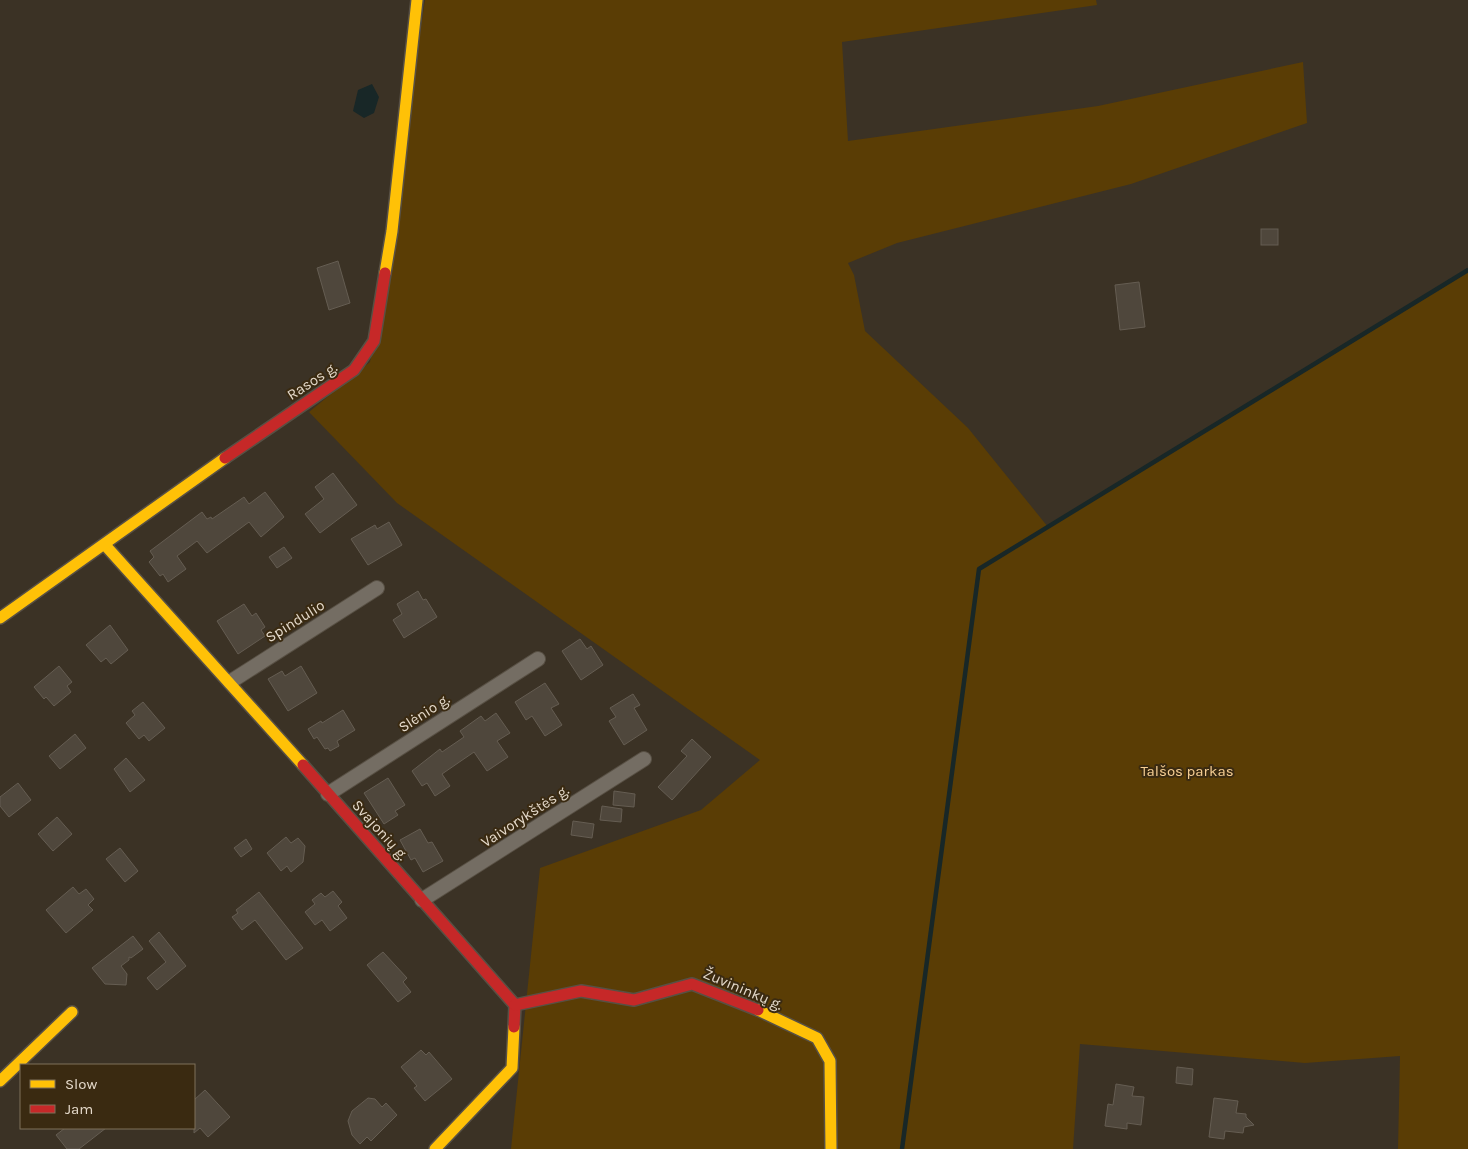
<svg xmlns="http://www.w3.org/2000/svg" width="1468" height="1149" viewBox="0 0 1468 1149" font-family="Karla,sans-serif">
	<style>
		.green { fill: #5a3d05 }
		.water { fill: #182727 }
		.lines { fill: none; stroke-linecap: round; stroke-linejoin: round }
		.stream { stroke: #182727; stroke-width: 4.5 }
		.building { fill: #4f473c; stroke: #655d52 }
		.street-casing { stroke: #585044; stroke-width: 16 }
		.slow-casing { stroke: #585044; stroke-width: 14 }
		.jam-casing { stroke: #585044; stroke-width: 14 }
		.street { stroke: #746d63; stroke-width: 14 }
		.slow { stroke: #ffc107; stroke-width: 11 }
		.jam { stroke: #c62828; stroke-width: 11 }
		.labels { text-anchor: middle; stroke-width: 4; stroke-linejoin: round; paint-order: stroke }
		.street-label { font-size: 15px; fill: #e5dacb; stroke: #3a2a11 }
		.park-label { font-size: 15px; fill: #f7cf94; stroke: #3a2a11 }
	</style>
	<rect width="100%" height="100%" fill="#3b3225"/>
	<polygon class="green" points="425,0 1096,0 1097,5 842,42 848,141 1098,106 1303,62 1307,123 1131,184 897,243 848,263 854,275 865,331 968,428 1048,527 1468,270 1468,1149 1398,1149 1400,1056 1305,1063 1080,1044 1073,1149 511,1149 540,868 701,810 760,760 397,503 309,412 370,362"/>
	<polygon class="water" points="372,84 379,97 374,113 364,118 353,111 358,90"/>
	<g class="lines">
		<polyline class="stream" points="902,1149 979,569 1468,270"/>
	</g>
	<g class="building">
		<rect x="1261" y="229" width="17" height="16"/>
		<polygon points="338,261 350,303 329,310 317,268"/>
		<polygon points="1139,282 1145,327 1120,330 1115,285"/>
		<polygon points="333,473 357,505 320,533 305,514 324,499 315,487"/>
		<polygon points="265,492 284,517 261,537 249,522 207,553 197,541 177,556 186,569 168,582 163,574 160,576 149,562 154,557 150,551 202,512 207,519 211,517 212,519 244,497 249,504"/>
		<polygon points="389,522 402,545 368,565 351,539 375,525 377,529"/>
		<polygon points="284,547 292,558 277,568 269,557"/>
		<polygon points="418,591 423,600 426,599 437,617 404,638 393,620 402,614 397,604"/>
		<polygon points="244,604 252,616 256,613 265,627 261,630 265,636 238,654 217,621"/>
		<polygon points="110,625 128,650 111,664 106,658 101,662 86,645"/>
		<polygon points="580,639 587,649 591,646 603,665 581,680 562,651"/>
		<polygon points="59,666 72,682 67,686 71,692 54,706 46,697 44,699 34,687"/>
		<polygon points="301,666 317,693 288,711 268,679 282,671 285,676"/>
		<polygon points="545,683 559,704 551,708 562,725 545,736 532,716 526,720 515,702"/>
		<polygon points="633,694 640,705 634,708 647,730 624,745 609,721 616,717 610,708"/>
		<polygon points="143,702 165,728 149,741 144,735 139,739 126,723 135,715 132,711"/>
		<polygon points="343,710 355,730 337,741 339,746 330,751 328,748 325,749 317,737 314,739 308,729 321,721 322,723"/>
		<polygon points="496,713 510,733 497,741 508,757 487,771 474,752 442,774 450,786 435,796 427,783 422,786 412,771 440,749 442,752 464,737 460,731 481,716 485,721"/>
		<polygon points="75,734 86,748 60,769 49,756"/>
		<polygon points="692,739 711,757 672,800 658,787 687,756 681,751"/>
		<polygon points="126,758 145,780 130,792 114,769"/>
		<polygon points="388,778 405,805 395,811 398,815 384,824 364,793"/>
		<polygon points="18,783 31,800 9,817 0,806 0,797"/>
		<polygon points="614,791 635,794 634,807 613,805"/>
		<polygon points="602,806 622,809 621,822 600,820"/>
		<polygon points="57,817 72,834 53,851 38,834"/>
		<polygon points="573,821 594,824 592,838 571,835"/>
		<polygon points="420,829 428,843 432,842 443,861 423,872 415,858 411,860 400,840"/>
		<polygon points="286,837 291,843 298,838 305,846 303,862 291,872 287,866 281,871 267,853"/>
		<polygon points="246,839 252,849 241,857 234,848"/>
		<polygon points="120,848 138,871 125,882 106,859"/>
		<polygon points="73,887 79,894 86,889 94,899 88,905 93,910 66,933 46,910"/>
		<polygon points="333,891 342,902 338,906 347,918 330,931 322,920 315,925 305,912 315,904 312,900 321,893 325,897"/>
		<polygon points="259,892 303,948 286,960 255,920 242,930 232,917 238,913 236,910"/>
		<polygon points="159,932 186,966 157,990 147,978 166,962 149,941"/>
		<polygon points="133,936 143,949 131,958 129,957 129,960 121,966 127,974 126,985 105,984 92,968"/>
		<polygon points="383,952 407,978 403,982 411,992 398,1002 367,965"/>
		<polygon points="421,1050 426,1055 429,1052 452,1079 425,1101 414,1088 417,1086 401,1067"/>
		<polygon points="1177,1067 1193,1069 1192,1085 1176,1083"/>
		<polygon points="1116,1084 1134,1087 1132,1096 1144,1097 1141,1125 1127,1123 1127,1129 1105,1126 1108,1104 1113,1105"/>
		<polygon points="205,1090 230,1117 208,1137 200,1128 194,1133 194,1100"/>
		<polygon points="368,1098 375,1099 382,1107 386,1103 397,1115 371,1141 367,1137 360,1144 352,1135 348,1121 352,1111"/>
		<polygon points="1214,1098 1238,1101 1236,1113 1246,1114 1246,1117 1254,1125 1244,1127 1243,1133 1225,1131 1224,1139 1209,1137"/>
		<polygon points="65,1128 106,1128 79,1149 67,1149 56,1135"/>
	</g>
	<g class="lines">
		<g class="street-casing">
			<g id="street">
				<polyline points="230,682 377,588"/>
				<polyline points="328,794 538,659"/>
				<polyline points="422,900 644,759"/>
			</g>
		</g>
		<g class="slow-casing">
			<g id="slow">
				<polyline points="385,273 392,231 417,0"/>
				<polyline points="105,545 303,765"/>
				<polyline points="0,618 225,458"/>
				<polyline points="758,1010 817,1038 830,1061 831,1149"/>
				<polyline points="0,1081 72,1012"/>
				<polyline points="435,1149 512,1068 514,1027"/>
			</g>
		</g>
		<g class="jam-casing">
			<g id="jam">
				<polyline points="225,458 354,370 374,341 385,273"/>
				<polyline points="303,765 515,1005 514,1027"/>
				<polyline points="515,1005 581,991 634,1000 692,984 758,1010"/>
			</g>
		</g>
		<use href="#street" class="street"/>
		<use href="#slow" class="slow"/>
		<use href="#jam" class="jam"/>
	</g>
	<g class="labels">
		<g class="street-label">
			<text transform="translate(312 381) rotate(-33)" y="5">Rasos g.</text>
			<text transform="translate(295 621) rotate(-32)" y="5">Spindulio</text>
			<text transform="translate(424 713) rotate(-33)" y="5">Slėnio g.</text>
			<text transform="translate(525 816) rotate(-33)" y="5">Vaivorykštės g.</text>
			<text transform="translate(380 830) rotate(48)" y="5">Svajonių g.</text>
			<text transform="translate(743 989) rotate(23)" y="5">Žuvininkų g.</text>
		</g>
		<g class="park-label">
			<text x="1187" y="776">Talšos parkas</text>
		</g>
	</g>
	<rect x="20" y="1064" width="175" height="65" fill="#3a2a11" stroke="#7e705b"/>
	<rect x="30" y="1080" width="25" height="8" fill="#ffc107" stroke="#7e705b"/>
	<text x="65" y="1089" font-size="15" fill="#e5dacb">Slow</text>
	<rect x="30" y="1105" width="25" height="8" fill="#c62828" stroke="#7e705b"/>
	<text x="65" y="1114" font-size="15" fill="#e5dacb">Jam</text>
</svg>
